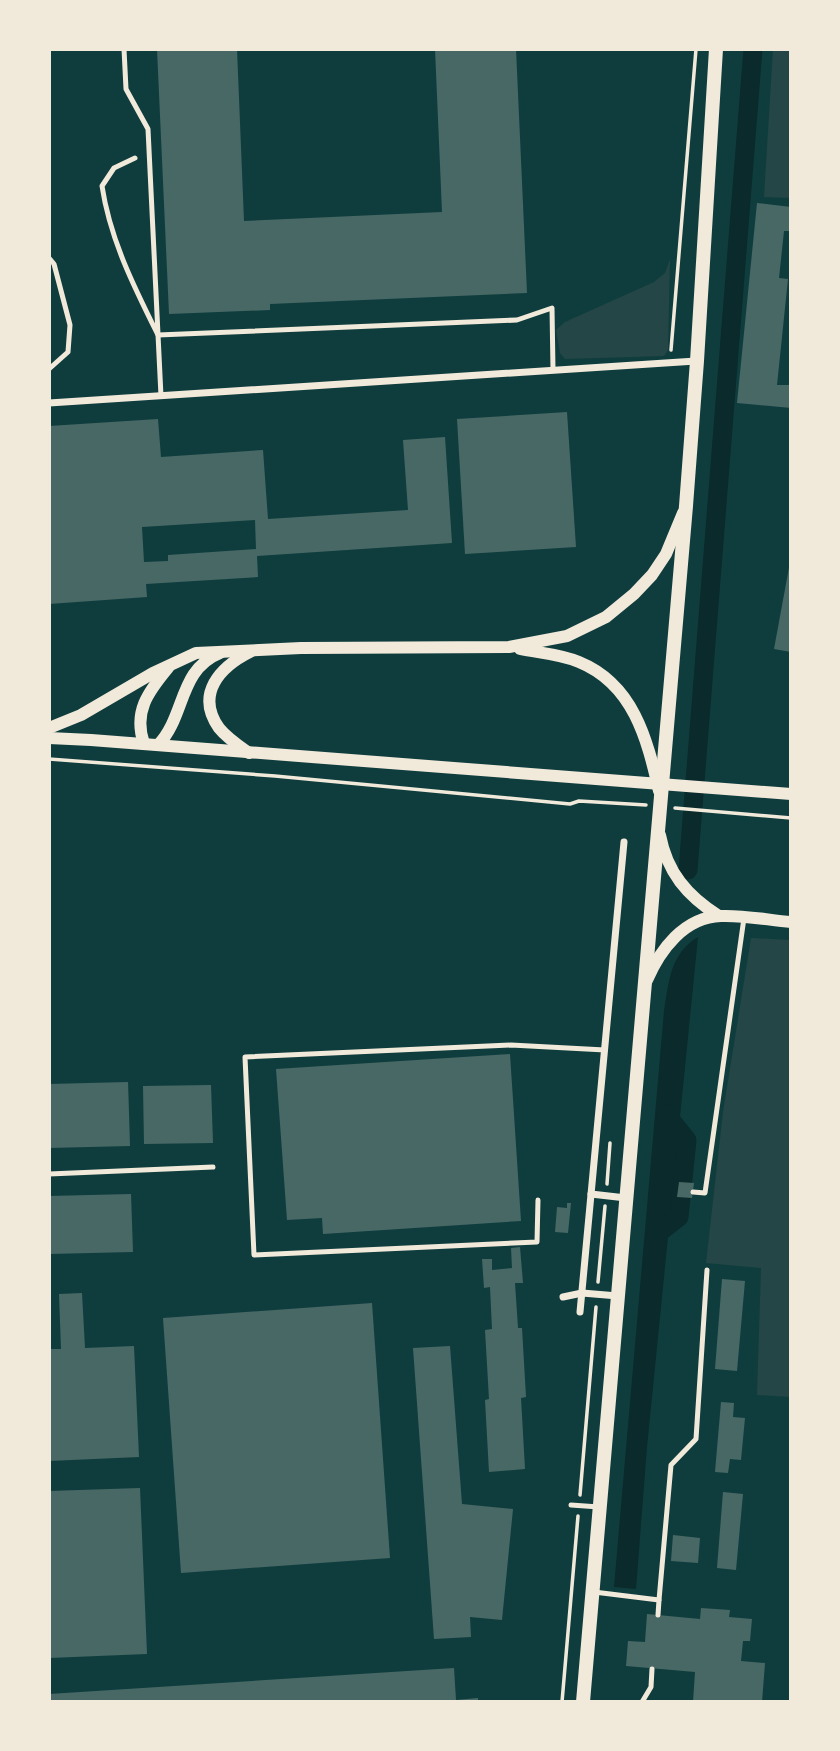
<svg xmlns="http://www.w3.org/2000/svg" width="840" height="1751" viewBox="0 0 840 1751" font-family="'Work Sans',sans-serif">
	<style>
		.green { fill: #244646 }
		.water { fill: #0a2a2b }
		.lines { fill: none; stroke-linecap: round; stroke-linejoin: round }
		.canal { stroke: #0a2a2b; stroke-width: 19 }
		.building { fill: #486865; fill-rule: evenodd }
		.path { stroke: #f1e9da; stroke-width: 3.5 }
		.service { stroke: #f1e9da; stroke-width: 5 }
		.minor { stroke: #f1e9da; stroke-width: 7 }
		.tertiary { stroke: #f1e9da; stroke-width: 12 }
		.secondary { stroke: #f1e9da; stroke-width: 14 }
	</style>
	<rect width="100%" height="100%" fill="#0f3d3e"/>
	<g class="green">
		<polygon points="773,49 791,49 791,198 764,197"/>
		<polygon points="670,259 668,350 664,356 565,359 560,353 556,330 565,322 654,282 665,273"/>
		<polygon points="751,938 791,940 791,1397 757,1395 761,1268 706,1263 723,1112"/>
	</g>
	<path class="water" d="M 698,937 L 647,1447 L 636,1589 L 614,1587 L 664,1011 C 669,981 670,954 698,937 Z"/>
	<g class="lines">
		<g class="canal">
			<polyline points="688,870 753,49"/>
			<polyline points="656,1235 679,1217 687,1140 666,1114"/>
		</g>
	</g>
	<g class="building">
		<polygon points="157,49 237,49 244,221 442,212 435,49 516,49 527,293 270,304 270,310 169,314"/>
		<polygon points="757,203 791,207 791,231 784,231 779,278 788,279 777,385 791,385 791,408 737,403"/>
		<polygon points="567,412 576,547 465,554 457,419"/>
		<path d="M 158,419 L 161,457 L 263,450 L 268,519 L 408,510 L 403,440 L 445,437 L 452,543 L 257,556 L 258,577 L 146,584 L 147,597 L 49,604 L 49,426 ZM 255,520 L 256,549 L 168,555 L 168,561 L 144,562 L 142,527 Z"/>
		<polygon points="790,562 791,562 791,652 774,649"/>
		<polygon points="510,1054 521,1221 323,1234 322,1218 287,1220 276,1069"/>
		<polygon points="128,1082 130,1146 49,1148 49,1084"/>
		<polygon points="211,1085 213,1143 144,1144 143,1086"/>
		<polygon points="679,1182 694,1183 692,1198 677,1197"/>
		<polygon points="131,1194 133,1252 49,1254 49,1196"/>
		<polygon points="567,1203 571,1203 568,1233 555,1232 557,1207 567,1208"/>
		<polygon points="520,1247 523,1283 515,1283 518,1328 522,1328 526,1397 521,1398 525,1469 489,1472 485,1400 489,1399 485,1330 492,1329 490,1287 484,1288 482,1259 492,1259 492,1270 512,1268 511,1248"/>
		<polygon points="722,1279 745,1281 737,1371 715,1369"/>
		<polygon points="82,1293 85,1348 134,1346 139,1457 49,1461 49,1349 61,1349 59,1294"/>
		<polygon points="372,1303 390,1558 181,1573 163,1318"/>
		<polygon points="450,1346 462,1504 513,1509 502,1620 470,1617 471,1637 434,1639 413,1348"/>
		<polygon points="721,1402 734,1403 733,1417 745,1418 741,1460 730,1459 728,1473 715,1472"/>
		<polygon points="140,1488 147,1654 49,1658 49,1491"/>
		<polygon points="723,1492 743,1494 736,1570 717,1568"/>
		<polygon points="673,1535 700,1538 698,1563 671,1561"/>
		<polygon points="701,1608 730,1610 729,1617 752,1619 750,1641 743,1641 741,1661 765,1663 762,1702 693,1702 695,1672 626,1666 628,1641 645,1642 647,1614 700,1619"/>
		<polygon points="454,1668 456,1700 478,1698 478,1702 49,1702 49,1694"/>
	</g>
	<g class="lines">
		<g class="path">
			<polyline points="671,350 696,49"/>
			<polyline points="49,759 275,776 570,804 579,801 646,805"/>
			<polyline points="675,808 791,818"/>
			<polyline points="607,1184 610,1143"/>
			<polyline points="598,1282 605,1206"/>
			<polyline points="580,1495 596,1307"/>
			<polyline points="562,1702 578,1516"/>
		</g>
		<g class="service">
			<polyline points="124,49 126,89 148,129 161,396"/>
			<path d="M 135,158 L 114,168 L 102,186 C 110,239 134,287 158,335 L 517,320 L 552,308 L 553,370"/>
			<polyline points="49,258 54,264 70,325 68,352 49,369"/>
			<polyline points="49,1174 213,1167"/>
			<polyline points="693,1192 705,1193 744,918"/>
			<polyline points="538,1200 537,1242 254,1255 245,1057 511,1045 605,1050"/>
			<polyline points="571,1505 599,1507"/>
			<polyline points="594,1592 659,1600 658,1615"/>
			<polyline points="659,1600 671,1465 696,1439 707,1270"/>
			<polyline points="642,1702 651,1687 652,1669"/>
		</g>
		<g class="minor">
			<polyline points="49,403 696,361"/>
			<polyline points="591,1194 626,1198"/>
			<polyline points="563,1297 582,1293 618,1296"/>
			<polyline points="580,1312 624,842"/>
		</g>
		<g class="tertiary">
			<path d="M 520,649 C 539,653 560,654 579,662 C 633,684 647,738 659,791"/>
			<polyline points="49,728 81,715 153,673 196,653 301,648 509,647 567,636 606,617 634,594 652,575 666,554 683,513"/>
			<polyline points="49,738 91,740 791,794"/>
			<path d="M 144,744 C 133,712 148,692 168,668"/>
			<path d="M 158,745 C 186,716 178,670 220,653"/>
			<path d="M 249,753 C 239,746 227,738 219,728 C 195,694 220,667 250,652"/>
			<path d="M 660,835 C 667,872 687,896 719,916"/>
			<path d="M 647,980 C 660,950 684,917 721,916 C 743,915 768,920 791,922"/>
		</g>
		<polyline class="secondary" points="583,1702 686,506 697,361 716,49"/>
	</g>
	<rect width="840" height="1751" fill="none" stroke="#f1e9da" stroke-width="102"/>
</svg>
